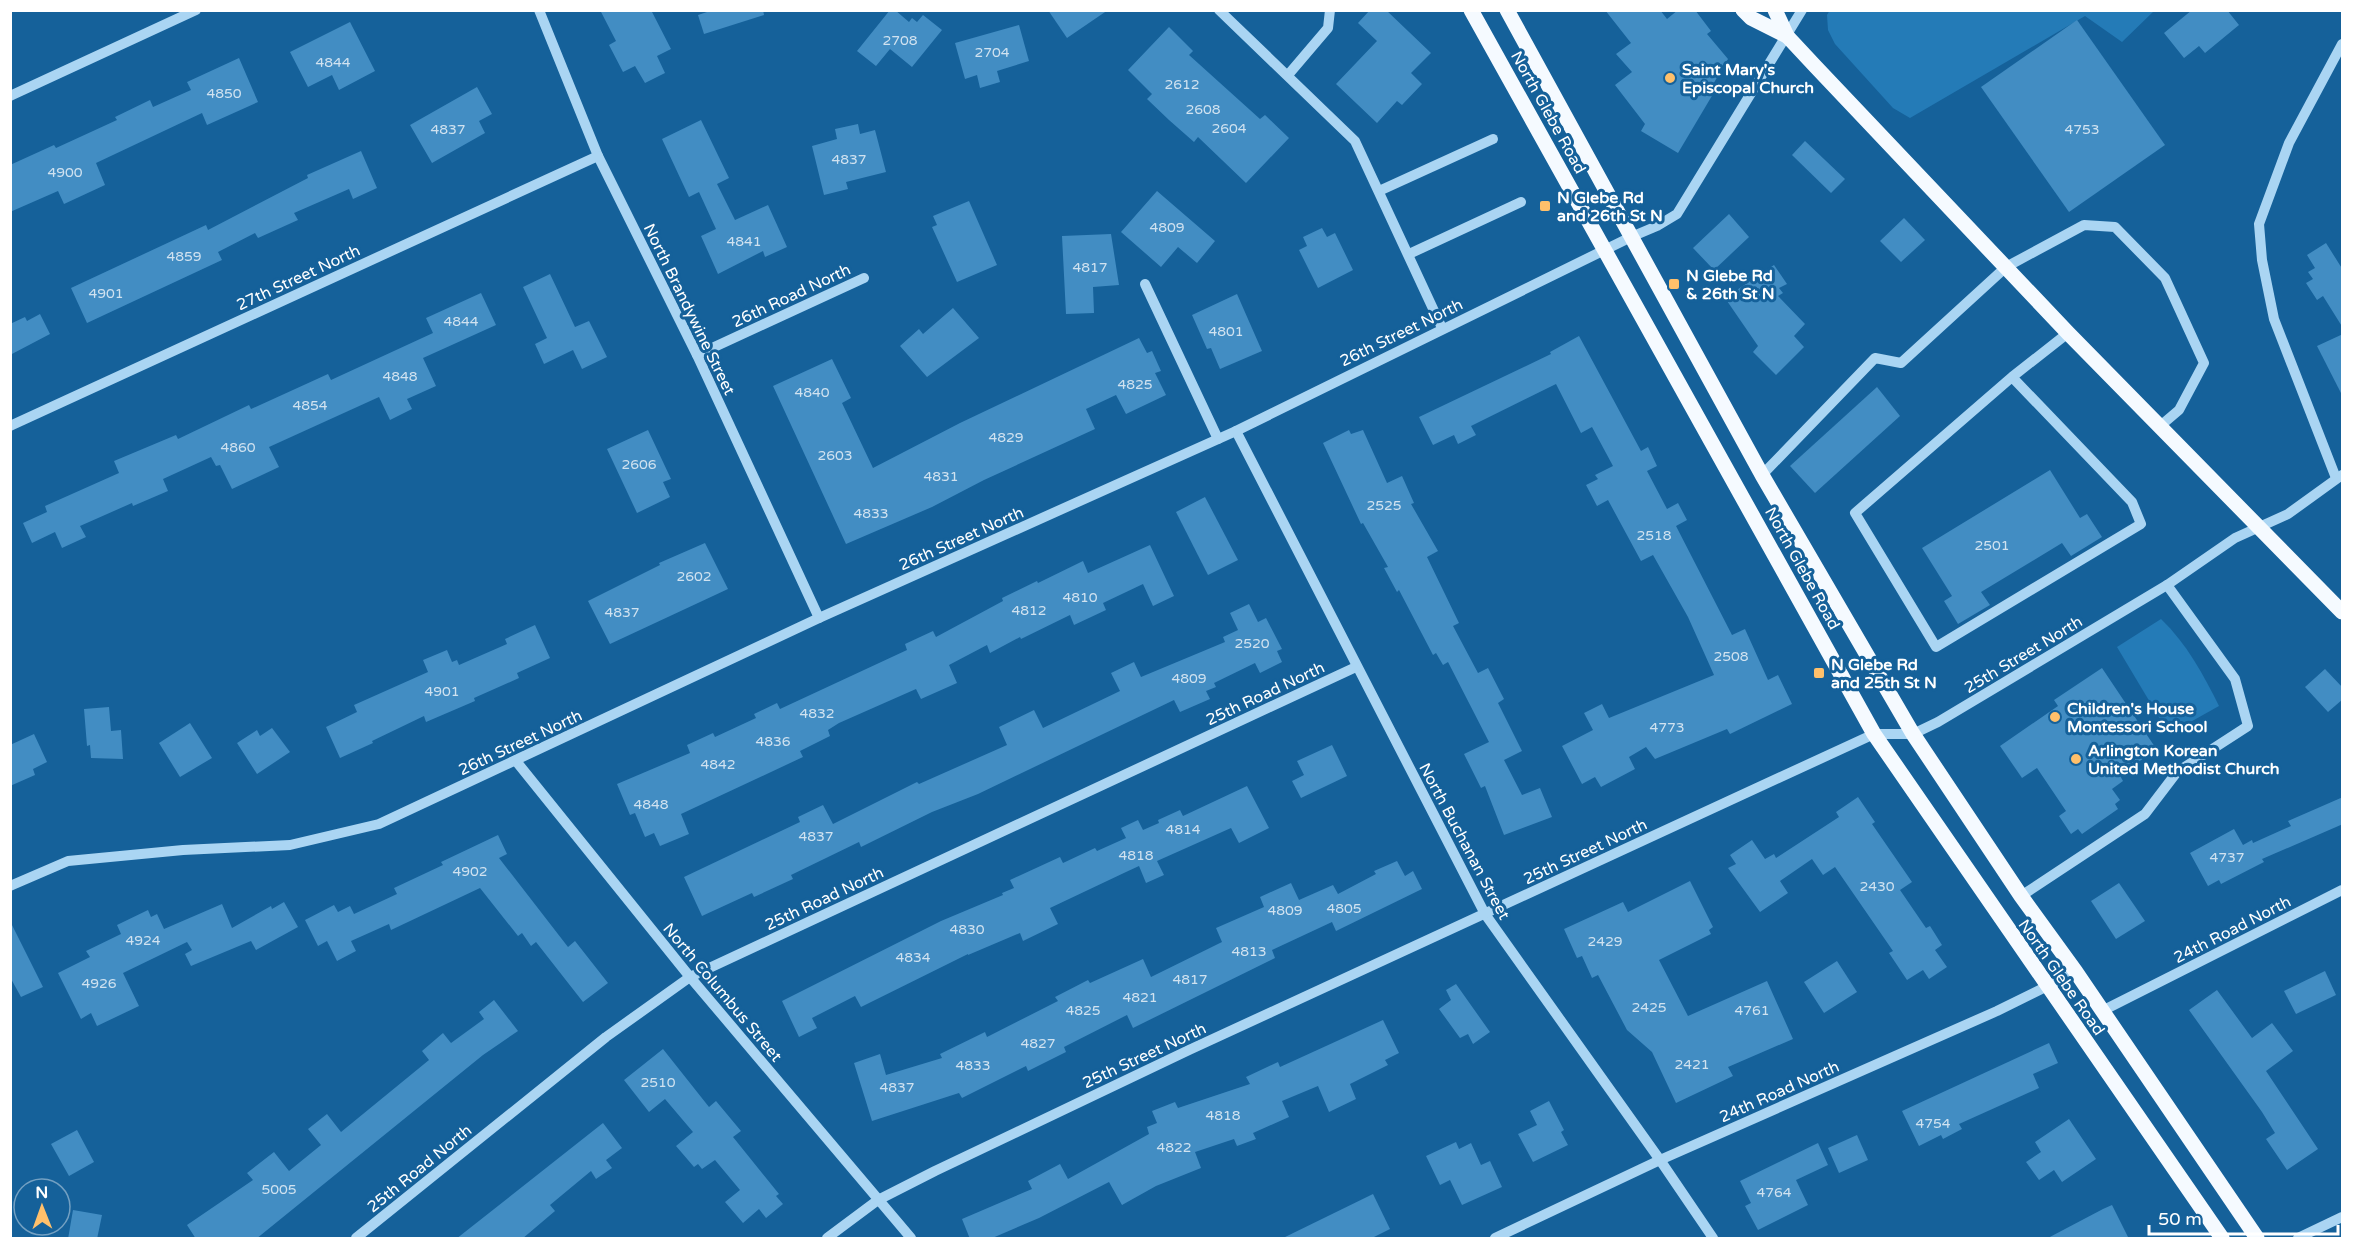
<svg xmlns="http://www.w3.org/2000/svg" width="2353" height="1249" viewBox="0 0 2353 1249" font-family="'Varela Round',sans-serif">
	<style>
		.green { fill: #247bb7 }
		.building { fill: #428dc3 }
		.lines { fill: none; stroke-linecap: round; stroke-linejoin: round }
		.minor { stroke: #aad5f3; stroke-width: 10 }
		.major { stroke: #f5faff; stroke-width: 15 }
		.poi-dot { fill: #ffc06b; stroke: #15619a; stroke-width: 2 }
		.labels { text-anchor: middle; stroke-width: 6; stroke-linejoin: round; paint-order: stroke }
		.number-label { font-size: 14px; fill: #d0e2f0 }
		.poi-label { font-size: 16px; font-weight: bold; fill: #fff; stroke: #15619a; text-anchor: start }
		.street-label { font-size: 16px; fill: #fff; stroke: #15619a }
	</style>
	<rect width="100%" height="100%" fill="#15619a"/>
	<g class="green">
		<polygon points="1830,10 2154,11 2122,42 2085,16 1910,118 1893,108 1835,44 1828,30 1827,15"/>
		<path d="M 2161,619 C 2187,644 2203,674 2219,706 L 2169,734 L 2117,647 Z"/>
	</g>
	<g class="building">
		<polygon points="600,10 651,10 671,49 657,56 665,73 645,83 635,66 623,72 609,45 616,41"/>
		<polygon points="713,10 763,10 764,15 704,34 698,15"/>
		<polygon points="890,10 895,10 909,22 912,18 917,22 923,15 942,30 912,67 890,49 876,66 857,51"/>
		<polygon points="1048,10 1108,10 1067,38"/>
		<polygon points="1370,10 1386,10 1431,53 1411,73 1422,84 1402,105 1397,101 1377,123 1336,84 1377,41 1358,23"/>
		<polygon points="1605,10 1660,10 1667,19 1678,10 1695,10 1711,31 1707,34 1728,59 1712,86 1716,89 1678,153 1641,131 1645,124 1615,85 1632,72 1616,54 1631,43"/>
		<polygon points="2192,10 2227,10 2239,25 2205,53 2199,46 2184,58 2164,33"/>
		<polygon points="2077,20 2165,145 2069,212 1981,87"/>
		<polygon points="350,22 375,71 339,90 332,75 308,87 290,52"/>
		<polygon points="1019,25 1029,61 997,71 1000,82 980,88 977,75 965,79 955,43"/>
		<polygon points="1169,27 1193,51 1189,55 1260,119 1265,115 1289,138 1246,183 1198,137 1194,142 1169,120 1147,99 1152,94 1128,70"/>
		<polygon points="239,58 258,102 207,125 202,113 96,163 105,185 64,204 58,191 10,212 10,165 54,145 56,148 117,120 115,117 150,100 153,107 191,90 187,82"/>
		<polygon points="477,87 492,114 479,121 485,133 432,163 410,125"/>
		<polygon points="701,120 729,178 717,184 735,220 768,205 787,247 765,257 763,251 718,274 701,236 716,229 699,192 689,197 662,139"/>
		<polygon points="858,124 860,134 875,130 886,172 846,182 848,189 824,195 812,146 837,139 835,129"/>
		<polygon points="1805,141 1845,179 1831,193 1792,155"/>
		<polygon points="361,151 377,188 353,199 349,189 294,213 298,220 258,238 255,233 218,252 222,260 87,323 71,288 206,225 208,230 308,178 307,175"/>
		<polygon points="1157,191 1215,241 1197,263 1178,247 1161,267 1121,232"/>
		<polygon points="969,201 997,265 957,282 932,227 937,225 933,216"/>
		<polygon points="1729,214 1749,237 1714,270 1693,248"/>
		<polygon points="1904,218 1925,240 1901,262 1880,241"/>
		<polygon points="1322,228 1327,237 1335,233 1353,270 1318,288 1299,250 1307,246 1303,237"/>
		<polygon points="1111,234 1119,285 1093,287 1094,313 1066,314 1062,236"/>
		<polygon points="2326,243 2343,270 2343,328 2323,296 2317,300 2306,283 2313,279 2308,272 2315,268 2307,255"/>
		<polygon points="1774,265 1787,284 1779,288 1783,293 1778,296 1805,324 1794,336 1804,347 1776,375 1753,352 1758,346 1725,298"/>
		<polygon points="550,274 575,327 589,321 607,357 582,369 573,350 544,364 535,344 547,338 523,287"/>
		<polygon points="481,293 496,325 423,358 436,386 407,399 412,409 390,420 379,397 269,447 279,467 232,489 220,465 216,466 211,457 163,479 168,491 133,506 132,503 80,526 86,537 62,548 55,532 32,543 23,523 47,512 45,506 119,473 114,461 176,435 178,439 249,405 251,409 328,374 331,380 433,333 426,318"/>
		<polygon points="1237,294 1262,351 1220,369 1211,348 1207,349 1192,315"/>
		<polygon points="953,308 979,338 927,377 900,346 919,329 923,334"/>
		<polygon points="40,314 50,334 10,355 10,324 25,317 27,321"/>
		<polygon points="2343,334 2343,397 2317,346"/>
		<polygon points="1579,336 1641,451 1648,447 1657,466 1647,471 1667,509 1678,503 1687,520 1676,526 1732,635 1745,629 1768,680 1778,675 1792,704 1730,734 1727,729 1655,759 1646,747 1629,757 1635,769 1601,787 1595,777 1582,784 1562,746 1593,730 1584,713 1602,704 1609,718 1714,675 1688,617 1653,555 1641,561 1608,500 1597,506 1586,485 1598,479 1595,475 1613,466 1592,427 1581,433 1556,384 1471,426 1476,435 1458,444 1454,435 1433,445 1419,417 1551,354 1550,352"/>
		<polygon points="1139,338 1147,353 1152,351 1161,371 1155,373 1166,395 1126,414 1116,395 1086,409 1095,429 984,480 932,507 846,544 773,386 832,359 851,398 842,403 873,468 960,423"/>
		<polygon points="1877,387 1900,416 1815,493 1790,466"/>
		<polygon points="648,430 671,479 663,482 670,497 637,513 607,449"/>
		<polygon points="1349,430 1351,434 1363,430 1387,483 1402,476 1414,503 1411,504 1438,551 1427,557 1459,623 1453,626 1478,673 1488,668 1504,699 1498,703 1522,751 1504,760 1522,795 1540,788 1552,817 1504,835 1485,786 1481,788 1464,754 1489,742 1448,662 1443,665 1436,653 1433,655 1399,590 1397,592 1384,568 1388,567 1363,523 1361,524 1323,443"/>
		<polygon points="2050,470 2080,518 2087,514 2102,537 2071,556 2062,543 1981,592 1990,605 1958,624 1944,601 1952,596 1922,548"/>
		<polygon points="1205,497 1238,560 1208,575 1176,512"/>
		<polygon points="705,543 728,589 610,644 588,601 660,565 659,563"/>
		<polygon points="1150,545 1174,596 1153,606 1143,584 1103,603 1106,610 1074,625 1070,615 1021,639 1020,637 990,653 987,645 949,665 957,683 921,699 916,689 839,723 828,730 830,736 800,751 803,757 681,814 689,834 660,846 654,833 645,837 635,813 630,815 617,784 690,753 687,745 713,733 715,737 756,718 754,714 777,703 780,709 907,650 905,644 933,631 936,637 1003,601 1002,598 1037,581 1038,583 1083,561 1088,573"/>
		<polygon points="1249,604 1258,622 1266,618 1282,649 1277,651 1282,662 1260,673 1255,663 1214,683 1216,687 1206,691 1210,699 1180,712 1174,700 978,794 932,812 861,847 859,842 791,875 793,879 754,897 752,893 702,916 684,877 800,822 798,817 823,805 833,824 917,782 919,784 1007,745 999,727 1034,710 1043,728 1120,691 1111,673 1134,662 1141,677 1225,642 1223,637 1238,630 1230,613"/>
		<polygon points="535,625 550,658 517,673 519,678 474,698 475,701 426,722 424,716 372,741 373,743 340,758 326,727 357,712 354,705 428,672 423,660 447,650 452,662 457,660 459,665 507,644 505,639"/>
		<polygon points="2102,668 2157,750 2119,774 2123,781 2112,789 2120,800 2115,804 2118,809 2082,834 2078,829 2071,834 2059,816 2066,811 2037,768 2022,778 2000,746 2058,706 2054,700"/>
		<polygon points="2325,669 2343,688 2343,699 2328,712 2305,687"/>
		<polygon points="109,707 111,731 121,730 123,759 91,758 90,745 87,746 84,709"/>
		<polygon points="190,723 212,758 180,777 159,743"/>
		<polygon points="272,728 290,752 257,774 237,743 257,730 260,736"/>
		<polygon points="34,734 47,762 33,769 35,775 10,786 10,745"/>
		<polygon points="1332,745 1347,776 1301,798 1292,781 1304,775 1297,761"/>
		<polygon points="1247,786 1269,828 1239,843 1231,828 1157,861 1164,875 1146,883 1139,866 1126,872 1050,908 1058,924 1023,941 1020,933 968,955 968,954 861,1007 855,996 812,1018 817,1028 799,1037 782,1001 941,921 1003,895 1002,893 1014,888 1010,880 1060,857 1063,863 1095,848 1097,851 1126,838 1121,828 1138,820 1143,830 1159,823 1158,820 1180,810 1183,816"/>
		<polygon points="1858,797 1875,822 1872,824 1912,882 1900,890 1926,928 1930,926 1942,945 1935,950 1947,967 1929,979 1923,970 1907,980 1889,953 1893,951 1835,867 1823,875 1812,859 1780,881 1788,893 1760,912 1728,868 1736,864 1730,855 1752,840 1765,859 1774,854 1776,858 1839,817 1836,812"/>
		<polygon points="2343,797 2343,824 2262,859 2264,862 2221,884 2219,880 2208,886 2190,853 2234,829 2243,845 2252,840 2253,843 2291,826 2288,821"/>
		<polygon points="498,835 507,854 499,858 568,947 575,941 608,983 583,1002 536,942 531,946 522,933 518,936 480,888 391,930 389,924 351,941 356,951 337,961 327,941 318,946 305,920 334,905 338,912 350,906 354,914 397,894 394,888 443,865 441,862"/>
		<polygon points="1397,861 1405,876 1413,871 1422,889 1336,931 1332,922 1272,950 1275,958 1133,1028 1127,1015 1064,1047 1066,1052 1028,1071 1026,1066 962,1098 959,1093 872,1121 854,1063 880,1054 886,1075 942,1058 940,1054 985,1032 987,1037 1058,1001 1055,997 1088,980 1090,983 1143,959 1151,977 1222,942 1216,928 1264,907 1260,897 1291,883 1299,900 1333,885 1338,894 1376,874 1374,871"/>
		<polygon points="1690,881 1713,927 1709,930 1711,934 1659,960 1688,1016 1767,981 1793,1039 1728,1067 1733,1076 1676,1103 1652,1052 1627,1030 1598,975 1592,978 1582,956 1577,958 1564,929 1623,902 1628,912"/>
		<polygon points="2119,883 2145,921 2116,939 2091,901"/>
		<polygon points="284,902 298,927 256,950 251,941 191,966 185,954 192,950 187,942 123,973 139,1006 97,1026 91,1013 81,1019 58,973 90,957 86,951 121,934 117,925 148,910 151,917 157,914 164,929 222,904 232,928 271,906 272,909"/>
		<polygon points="10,921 43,987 21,997 10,977"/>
		<polygon points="1837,961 1857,992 1824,1013 1804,982"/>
		<polygon points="2325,971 2336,995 2296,1014 2284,991"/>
		<polygon points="1456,984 1490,1032 1473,1044 1468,1034 1460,1038 1439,1009 1451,1000 1446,990"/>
		<polygon points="2217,990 2252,1038 2272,1023 2293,1051 2266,1071 2318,1149 2287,1170 2266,1139 2275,1133 2262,1112 2189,1010"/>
		<polygon points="494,1000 518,1031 483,1055 256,1239 196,1239 187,1225 253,1180 247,1173 274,1152 289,1171 321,1145 308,1129 327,1114 341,1132 429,1060 422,1051 443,1033 451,1043 484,1019 479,1012"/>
		<polygon points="1383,1020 1399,1053 1385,1060 1388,1065 1350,1084 1356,1099 1329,1112 1318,1086 1282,1101 1289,1117 1253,1133 1256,1139 1237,1146 1234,1139 1195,1152 1201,1168 1156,1186 1122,1205 1109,1182 1039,1218 990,1239 970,1239 962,1219 1032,1189 1028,1181 1060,1164 1068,1179 1149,1134 1147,1127 1157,1123 1152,1111 1175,1102 1178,1108 1250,1084 1246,1077 1278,1062 1280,1067"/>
		<polygon points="2049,1043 2058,1063 2033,1074 2039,1088 1959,1124 1962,1129 1943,1139 1941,1135 1919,1146 1902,1111"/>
		<polygon points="663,1049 709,1107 716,1101 741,1131 733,1137 779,1194 776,1196 783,1204 766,1218 759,1209 743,1223 725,1202 740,1190 715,1160 702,1169 698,1164 694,1167 676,1146 693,1132 665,1099 649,1112 624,1080"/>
		<polygon points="1549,1101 1564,1130 1561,1132 1568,1145 1533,1162 1518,1134 1537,1125 1530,1111"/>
		<polygon points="2069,1119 2096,1159 2062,1182 2054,1170 2039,1180 2026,1162 2041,1152 2035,1142"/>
		<polygon points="603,1123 622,1148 606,1160 612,1168 596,1179 591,1171 550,1205 555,1211 522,1239 456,1239"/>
		<polygon points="77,1130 94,1162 69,1176 51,1144"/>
		<polygon points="1857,1135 1868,1160 1839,1173 1828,1148"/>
		<polygon points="1456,1142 1459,1149 1471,1143 1481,1165 1490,1161 1502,1187 1462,1205 1450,1180 1440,1185 1426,1156"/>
		<polygon points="1818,1143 1828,1165 1796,1180 1808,1205 1758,1230 1745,1206 1751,1203 1740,1181"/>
		<polygon points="1373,1194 1390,1229 1370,1239 1281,1239"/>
		<polygon points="2112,1205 2129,1239 2046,1239 2103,1209"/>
		<polygon points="73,1210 102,1215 97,1239 68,1239"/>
	</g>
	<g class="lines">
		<g class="minor">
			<polyline points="539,10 598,156 697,355 819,618"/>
			<polyline points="1219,10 1355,141 1442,328"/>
			<polyline points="1288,75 1328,28 1330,10"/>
			<polyline points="10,96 196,10"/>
			<polyline points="1379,191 1493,139"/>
			<polyline points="1409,254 1521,202"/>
			<polyline points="1145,284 1218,439"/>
			<polyline points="697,355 864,278"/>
			<polyline points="2012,377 1855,513 1936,647 2141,524 2132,502 2012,377 2068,333"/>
			<polyline points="10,426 598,156"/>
			<polyline points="1236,431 1485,914 1660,1160 1713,1238"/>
			<polyline points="1762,475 1875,358 1901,363 2006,267 2084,225 2115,227 2165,278 2204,363 2179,410 2159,427"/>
			<polyline points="2336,478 2274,319 2262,260 2259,224 2289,143 2342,44"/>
			<polyline points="516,761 690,977 911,1238"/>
			<polyline points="10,886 68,861 183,850 290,845 379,824 819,618 1236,431 1631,237 1657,226 1677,214 1802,10"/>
			<polyline points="2021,896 2145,814 2177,772 2248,726 2235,679 2167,585"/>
			<polyline points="2102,1011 2342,890"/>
			<polyline points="356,1238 606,1037 690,977 1356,667"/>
			<polyline points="827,1238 878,1200 935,1171 1189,1050 1874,734 1913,734 1938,722 2167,585 2235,538 2288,514 2342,475"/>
			<polyline points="1495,1238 1660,1160 1997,1011 2076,972"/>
			<polyline points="2298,1238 2342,1217"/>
		</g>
		<g class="major">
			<polyline points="1471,10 1874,734 2222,1238"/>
			<polyline points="1507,10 1762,475 1913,734 2021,896 2076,972 2257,1238"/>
			<polyline points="1743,10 1751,18 1787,36"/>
			<polyline points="1775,10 1787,36 1815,66 2068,333 2342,612"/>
		</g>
	</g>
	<g class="poi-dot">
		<circle cx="1670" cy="78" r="6"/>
		<rect x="1539" y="200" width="12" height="12" rx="3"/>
		<rect x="1668" y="278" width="12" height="12" rx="3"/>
		<rect x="1813" y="667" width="12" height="12" rx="3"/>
		<circle cx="2055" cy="717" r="6"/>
		<circle cx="2076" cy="759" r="6"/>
	</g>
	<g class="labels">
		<g class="number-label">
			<text x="900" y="45">2708</text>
			<text x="992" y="57">2704</text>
			<text x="333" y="67">4844</text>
			<text x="1182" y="89">2612</text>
			<text x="224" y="98">4850</text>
			<text x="1203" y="114">2608</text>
			<text x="1229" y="133">2604</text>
			<text x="448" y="134">4837</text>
			<text x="2082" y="134">4753</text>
			<text x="849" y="164">4837</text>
			<text x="65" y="177">4900</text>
			<text x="1167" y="232">4809</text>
			<text x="744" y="246">4841</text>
			<text x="184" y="261">4859</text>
			<text x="1090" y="272">4817</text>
			<text x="106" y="298">4901</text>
			<text x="461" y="326">4844</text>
			<text x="1226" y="336">4801</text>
			<text x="400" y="381">4848</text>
			<text x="1135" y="389">4825</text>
			<text x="812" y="397">4840</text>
			<text x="310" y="410">4854</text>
			<text x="1006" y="442">4829</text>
			<text x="238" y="452">4860</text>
			<text x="835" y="460">2603</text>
			<text x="639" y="469">2606</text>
			<text x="941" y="481">4831</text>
			<text x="1384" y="510">2525</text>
			<text x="871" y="518">4833</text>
			<text x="1654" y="540">2518</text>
			<text x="1992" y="550">2501</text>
			<text x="694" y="581">2602</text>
			<text x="1080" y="602">4810</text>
			<text x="1029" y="615">4812</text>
			<text x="622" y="617">4837</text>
			<text x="1252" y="648">2520</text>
			<text x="1731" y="661">2508</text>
			<text x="1189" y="683">4809</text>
			<text x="442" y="696">4901</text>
			<text x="817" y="718">4832</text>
			<text x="1667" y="732">4773</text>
			<text x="773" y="746">4836</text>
			<text x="718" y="769">4842</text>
			<text x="651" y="809">4848</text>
			<text x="1183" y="834">4814</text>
			<text x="816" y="841">4837</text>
			<text x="1136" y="860">4818</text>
			<text x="2227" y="862">4737</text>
			<text x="470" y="876">4902</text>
			<text x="1877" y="891">2430</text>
			<text x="1344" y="913">4805</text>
			<text x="1285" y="915">4809</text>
			<text x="967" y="934">4830</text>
			<text x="143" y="945">4924</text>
			<text x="1605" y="946">2429</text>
			<text x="1249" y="956">4813</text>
			<text x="913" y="962">4834</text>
			<text x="1190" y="984">4817</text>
			<text x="99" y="988">4926</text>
			<text x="1140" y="1002">4821</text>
			<text x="1649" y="1012">2425</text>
			<text x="1083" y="1015">4825</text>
			<text x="1752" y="1015">4761</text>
			<text x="1038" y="1048">4827</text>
			<text x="1692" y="1069">2421</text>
			<text x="973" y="1070">4833</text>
			<text x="658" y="1087">2510</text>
			<text x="897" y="1092">4837</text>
			<text x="1223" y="1120">4818</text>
			<text x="1933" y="1128">4754</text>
			<text x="1174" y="1152">4822</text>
			<text x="279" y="1194">5005</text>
			<text x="1774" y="1197">4764</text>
		</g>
		<g class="poi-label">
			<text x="1682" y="75">Saint Mary's<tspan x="1682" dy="18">Episcopal Church</tspan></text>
			<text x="1557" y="203">N Glebe Rd<tspan x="1557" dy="18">and 26th St N</tspan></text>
			<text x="1686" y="281">N Glebe Rd<tspan x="1686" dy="18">&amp; 26th St N</tspan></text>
			<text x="1831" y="670">N Glebe Rd<tspan x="1831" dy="18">and 25th St N</tspan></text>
			<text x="2067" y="714">Children's House<tspan x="2067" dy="18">Montessori School</tspan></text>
			<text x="2088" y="756">Arlington Korean<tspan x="2088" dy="18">United Methodist Church</tspan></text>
		</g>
		<g class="street-label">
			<text transform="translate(1549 112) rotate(61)" y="6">North Glebe Road</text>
			<text transform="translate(298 277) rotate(-25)" y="6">27th Street North</text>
			<text transform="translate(791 295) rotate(-25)" y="6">26th Road North</text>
			<text transform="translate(690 309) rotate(64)" y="6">North Brandywine Street</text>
			<text transform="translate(1401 332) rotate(-26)" y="6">26th Street North</text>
			<text transform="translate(961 538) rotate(-24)" y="6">26th Street North</text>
			<text transform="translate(1803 568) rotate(61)" y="6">North Glebe Road</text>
			<text transform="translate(2023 654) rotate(-31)" y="6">25th Street North</text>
			<text transform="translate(1265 693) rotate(-25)" y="6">25th Road North</text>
			<text transform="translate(520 742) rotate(-25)" y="6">26th Street North</text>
			<text transform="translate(1465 841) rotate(62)" y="6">North Buchanan Street</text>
			<text transform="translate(1585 851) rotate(-25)" y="6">25th Street North</text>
			<text transform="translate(824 898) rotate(-25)" y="6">25th Road North</text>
			<text transform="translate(2232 929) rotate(-27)" y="6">24th Road North</text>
			<text transform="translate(2062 977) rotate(55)" y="6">North Glebe Road</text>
			<text transform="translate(723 992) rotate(50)" y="6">North Columbus Street</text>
			<text transform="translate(1144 1055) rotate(-25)" y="6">25th Street North</text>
			<text transform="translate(1779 1091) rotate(-24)" y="6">24th Road North</text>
			<text transform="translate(419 1168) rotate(-39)" y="6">25th Road North</text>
		</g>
	</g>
	<rect width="2353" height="1249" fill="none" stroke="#ffffff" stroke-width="24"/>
	<g transform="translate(42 1207) rotate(359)"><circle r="28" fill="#15619a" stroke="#73a0c2" stroke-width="1.5"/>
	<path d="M0-4.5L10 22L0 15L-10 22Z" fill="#ffc06b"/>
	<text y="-9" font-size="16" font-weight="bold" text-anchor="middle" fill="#ffffff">N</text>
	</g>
	<path d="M2149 1225v9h189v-9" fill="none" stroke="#ffffff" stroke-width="3"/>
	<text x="2158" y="1225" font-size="18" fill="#ffffff" stroke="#15619a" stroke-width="4.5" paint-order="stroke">50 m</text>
</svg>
